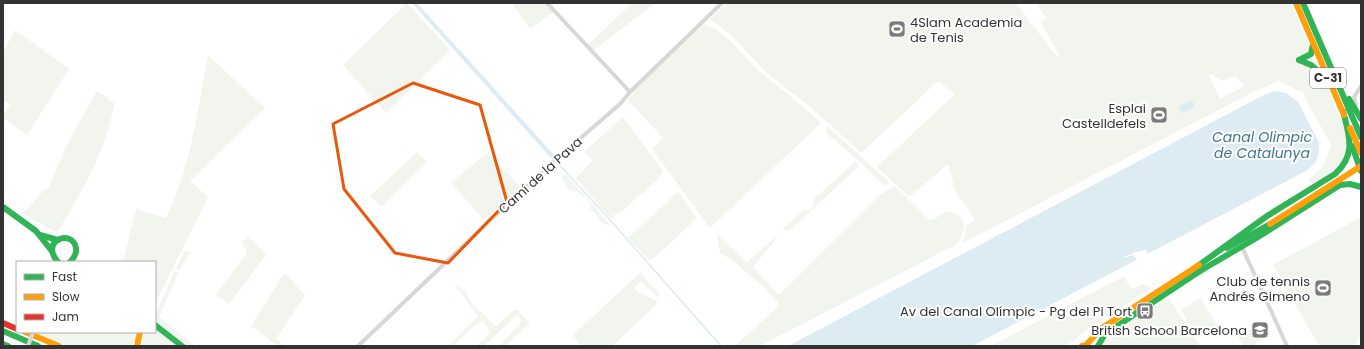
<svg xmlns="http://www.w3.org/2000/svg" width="1364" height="349" viewBox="0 0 1364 349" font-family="Poppins,sans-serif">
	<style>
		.green { fill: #f1f5ed; fill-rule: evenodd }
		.water { fill: #ddebf3 }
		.pier { fill: #fff }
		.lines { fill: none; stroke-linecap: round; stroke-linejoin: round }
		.stream { stroke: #ddebf3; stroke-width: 1.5 }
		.street { stroke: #d7d7d7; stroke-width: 4 }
		.fast { stroke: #30b455; stroke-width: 6 }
		.slow { stroke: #ff9f0a; stroke-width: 6 }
		.jam { stroke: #e5322d; stroke-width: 6 }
		.street-bridge { stroke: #d7d7d7; stroke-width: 4 }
		.slow-bridge { stroke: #ff9f0a; stroke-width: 6 }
		.marked { fill: none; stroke: #e8590c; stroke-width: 3; stroke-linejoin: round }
		.labels { text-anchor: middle; stroke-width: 4; stroke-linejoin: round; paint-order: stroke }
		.shield { fill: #fff; stroke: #707070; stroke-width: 1 }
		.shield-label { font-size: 12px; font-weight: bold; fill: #333 }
		.poi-label { font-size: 13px; fill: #333; stroke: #fff; text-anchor: end }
		.street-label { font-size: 13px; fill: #333; stroke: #fff }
		.water-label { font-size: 14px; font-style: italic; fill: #3f7597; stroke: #fff }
	</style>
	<rect width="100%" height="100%" fill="#fff"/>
	<g class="green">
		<polygon points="407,3 450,50 386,113 343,65"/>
		<polygon points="515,3 545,3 553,12 530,29 513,5"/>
		<polygon points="632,3 655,3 593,51 588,45"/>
		<path d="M 727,3 L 1016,3 L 1057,57 L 1059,55 L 1041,22 L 1047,18 L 1036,3 L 1291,3 L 1346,132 L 1349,146 L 1341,166 L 1312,186 L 1309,179 C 1322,169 1327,162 1331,145 L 1302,92 L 1278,81 L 1251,93 L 963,243 L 967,225 L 975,220 L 955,190 L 948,164 L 909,197 L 877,167 L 955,94 L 938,81 L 861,153 L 815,111 L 766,72 L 731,35 L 710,19 ZM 1213,74 L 1216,79 L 1219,78 L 1222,81 L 1235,76 L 1245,86 L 1220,99 L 1209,76 Z"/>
		<path d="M 703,25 C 725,28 743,57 759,71 C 780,88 801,104 821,123 L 710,228 L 652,149 L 663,138 L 628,100 L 642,83 Z"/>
		<polygon points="15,30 69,69 27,135 3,118 3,116 10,105 3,100 3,53"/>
		<path d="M 208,55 L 265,108 L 190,181 L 208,197 L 155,304 L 155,262 L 123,262 L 136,209 L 166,218 C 191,167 198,110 208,55 Z"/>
		<path d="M 97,91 L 114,103 C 107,149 82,192 58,231 L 54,231 L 21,213 L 29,207 L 43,191 L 48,189 L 63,155 L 62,154 Z"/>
		<polygon points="623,117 663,171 657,180 622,211 614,215 612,220 576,178 593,160 584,152"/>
		<polygon points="826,125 888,181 889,184 883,185 858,160 827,134"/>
		<polygon points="417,152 427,162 381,207 370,196"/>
		<polygon points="487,153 521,187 491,215 483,219 451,183"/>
		<polygon points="856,161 859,166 790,230 782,230 804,210 810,210 813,207 814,199"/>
		<path d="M 565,174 L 609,223 L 604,225 L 592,210 L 589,209 L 591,207 C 587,197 580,192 569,190 L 562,178 Z"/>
		<polygon points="895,186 896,189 897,188 929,220 932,220 948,211 955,213 963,220 964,227 963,233 960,240 955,245 760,346 735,346 780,305 766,289 732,260 720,253 717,238 719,236 747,262 777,236 777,238 753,267 779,295 880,195"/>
		<polygon points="678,192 697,218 667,246 650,261 628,238"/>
		<polygon points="1361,217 1361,335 1358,337 1357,342 1354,346 1319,346 1273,265"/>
		<polygon points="248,236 266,255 229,304 216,294 247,253 242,242"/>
		<polygon points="185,251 190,252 179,270 176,269"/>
		<polygon points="175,271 178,273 159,317 195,346 186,346 155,321 155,315"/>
		<path d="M 641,272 L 643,276 L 660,295 L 658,297 L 641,282 L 633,287 C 641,297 649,294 658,303 L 612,346 L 581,346 L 573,335 Z"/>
		<polygon points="286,274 305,295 276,339 285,346 278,346 251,326 283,275"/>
		<polygon points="1124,276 1131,289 1143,284 1151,288 1098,322 1066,346 991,346"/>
		<path d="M 454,284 L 466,291 C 467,301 479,311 487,317 L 486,318 L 496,326 L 514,310 L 517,310 L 530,323 L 505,346 L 498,346 L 520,325 L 521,319 L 517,315 L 484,346 L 476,346 L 490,333 L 489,329 L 482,321 L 474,326 L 453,346 L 448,346 L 478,316 Z"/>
		<path d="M 1168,297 L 1200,346 L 1103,346 C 1110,331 1153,307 1168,297 Z"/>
		<polygon points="1200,298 1217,325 1198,337 1181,310"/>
		<polygon points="1263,322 1271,334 1252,346 1244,346 1238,337"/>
		<polygon points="155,329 178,346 142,346 143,332 155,332"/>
		<polygon points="39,332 136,332 137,336 132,346 68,346 38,334"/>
	</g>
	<g class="water">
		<polygon points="412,3 417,3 555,156 552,159"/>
		<path d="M 1274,91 L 1286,93 L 1298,102 L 1319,143 C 1320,156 1316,165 1304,172 L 972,346 L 788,346 L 1260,97 Z"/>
		<polygon points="1192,100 1195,107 1182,113 1179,106"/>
	</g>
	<polygon class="pier" points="1146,250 1148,254 1137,260 1133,255 1124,258 1124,257 1136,252"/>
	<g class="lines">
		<polyline class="stream" points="555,160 611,221 721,346"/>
		<g class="street">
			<polyline points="547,3 630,92"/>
			<polyline points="1356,105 1354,97 1361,86"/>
			<polyline points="1242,247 1287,346"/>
			<polyline points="358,346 485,225 561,155 620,104 630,92 722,3"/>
		</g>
		<g class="fast">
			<polyline points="1303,3 1361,137"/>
			<polyline points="1299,60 1311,65 1327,79"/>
			<polyline points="1299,60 1311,54 1313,44"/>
			<polyline points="1349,99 1361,119"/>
			<polyline points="1352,146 1361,171"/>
			<polyline points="3,207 36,231 51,250"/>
			<polyline points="40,235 58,240"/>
			<polyline points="1227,248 1270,224"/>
			<path d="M 58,262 C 39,241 72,228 76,248 C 77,254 74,258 70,262"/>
			<path d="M 1195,268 L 1267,216 L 1335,174 C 1357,154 1349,136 1343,111"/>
			<polyline points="1200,271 1258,237 1340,185 1350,184 1361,187"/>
			<polyline points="155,325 182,346"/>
			<polyline points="3,331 38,346"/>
			<polyline points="3,344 8,346"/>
			<polyline points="1098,346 1105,334 1203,269"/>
		</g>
		<g class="slow">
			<polyline points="1296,3 1344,115"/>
			<polyline points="1350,128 1361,153"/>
			<polyline points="25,332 59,346"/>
			<polyline points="137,346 140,332"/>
			<polyline points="1082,346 1086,345 1102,328 1199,265"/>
		</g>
		<polyline class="jam" points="3,323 17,329"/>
		<polyline class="street-bridge" points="28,346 33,332"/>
		<polyline class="slow-bridge" points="1270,224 1361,166"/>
	</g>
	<path class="marked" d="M 413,83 L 480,105 L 507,202 L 448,263 L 395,253 L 344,189 L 333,124 Z"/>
	<defs>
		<g id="stadium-square" transform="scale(0.9)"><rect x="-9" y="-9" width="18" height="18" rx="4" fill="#7a7a7a" stroke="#fff"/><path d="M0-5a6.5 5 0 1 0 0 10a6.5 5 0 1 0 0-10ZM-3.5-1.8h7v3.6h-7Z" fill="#fff"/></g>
		<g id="bus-square" transform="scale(0.9)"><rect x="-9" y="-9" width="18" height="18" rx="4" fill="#7a7a7a" stroke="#fff"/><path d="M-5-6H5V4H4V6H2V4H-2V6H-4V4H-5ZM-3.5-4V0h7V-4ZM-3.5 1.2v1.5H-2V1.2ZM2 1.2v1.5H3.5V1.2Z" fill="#fff"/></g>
		<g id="school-square" transform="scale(0.9)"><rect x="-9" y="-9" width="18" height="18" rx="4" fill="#7a7a7a" stroke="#fff"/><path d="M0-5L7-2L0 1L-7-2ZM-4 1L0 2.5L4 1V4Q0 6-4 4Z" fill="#fff"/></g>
	</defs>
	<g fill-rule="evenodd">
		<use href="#stadium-square" x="897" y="29"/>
		<use href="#stadium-square" x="1159" y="115"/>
		<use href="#stadium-square" x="1323" y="288"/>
		<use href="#bus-square" x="1145" y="311"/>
		<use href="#school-square" x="1260" y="330"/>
	</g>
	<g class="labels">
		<rect class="shield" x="1310" y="68" width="36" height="20" rx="3"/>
		<g class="shield-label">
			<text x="1328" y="82">C-31</text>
		</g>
		<g class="poi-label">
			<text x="910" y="27" text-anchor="start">4Slam Academia<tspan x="910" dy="15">de Tenis</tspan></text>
			<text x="1146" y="113">Esplai<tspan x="1146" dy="15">Castelldefels</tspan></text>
			<text x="1310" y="286">Club de tennis<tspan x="1310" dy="15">Andrés Gimeno</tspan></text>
			<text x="1132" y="316">Av del Canal Olímpic - Pg del Pi Tort</text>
			<text x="1247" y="335">British School Barcelona</text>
		</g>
		<g class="street-label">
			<text transform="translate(540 175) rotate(-42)" y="5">Camí de la Pava</text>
		</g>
		<g class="water-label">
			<text x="1262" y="142">Canal Olimpic<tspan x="1262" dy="16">de Catalunya</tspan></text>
		</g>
	</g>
	<rect width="1364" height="349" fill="none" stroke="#333333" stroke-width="8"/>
	<rect x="16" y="261" width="140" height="72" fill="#ffffff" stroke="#adadad"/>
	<rect x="24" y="274" width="20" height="6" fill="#30b455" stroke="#adadad"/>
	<text x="52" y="281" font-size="12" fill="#333333">Fast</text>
	<rect x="24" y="294" width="20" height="6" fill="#ff9f0a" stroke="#adadad"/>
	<text x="52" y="301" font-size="12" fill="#333333">Slow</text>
	<rect x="24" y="314" width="20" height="6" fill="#e5322d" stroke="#adadad"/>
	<text x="52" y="321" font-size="12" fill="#333333">Jam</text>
</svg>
